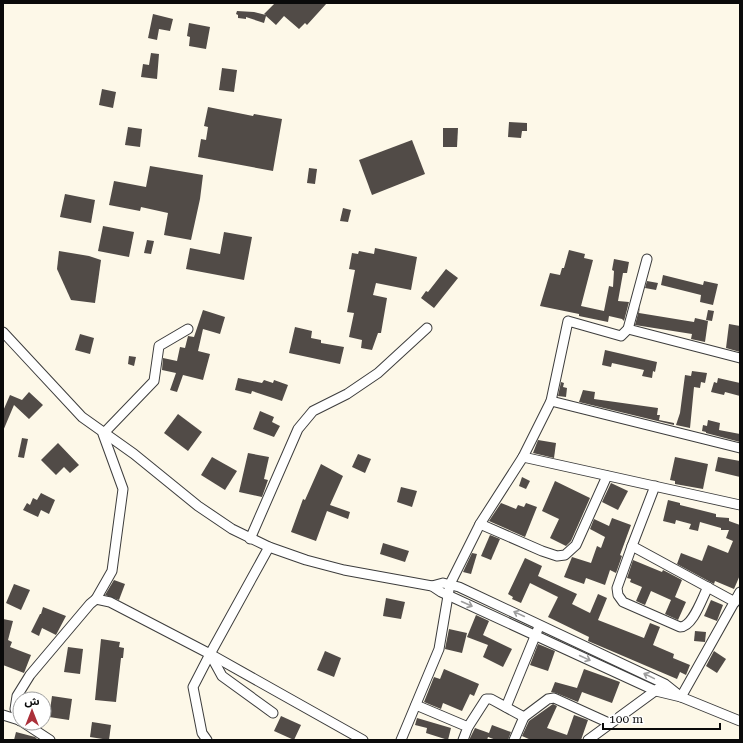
<svg xmlns="http://www.w3.org/2000/svg" width="743" height="743" viewBox="0 0 743 743" font-family="'Roboto Serif','Noto Sans Arabic',serif">
	<style>
		.building { fill: #514b47 }
		.lines { fill: none; stroke-linecap: round; stroke-linejoin: round }
		.minor-casing { stroke: #3d3d3d; stroke-width: 11 }
		.minor { stroke: #fff; stroke-width: 9 }
		.oneway { stroke: #9d9d9d }
	</style>
	<rect width="100%" height="100%" fill="#fdf8e8"/>
	<g class="building">
		<polygon points="275,3 327,3 307,25 305,23 299,29 284,16 276,25 266,16 264,23 246,17 246,19 238,18 238,15 236,14 237,11 254,12 266,15 264,14"/>
		<polygon points="153,14 173,19 170,31 159,29 157,40 148,38"/>
		<polygon points="189,23 210,27 206,49 189,46 190,37 187,36"/>
		<polygon points="151,53 159,54 157,79 141,77 143,64 149,65"/>
		<polygon points="222,68 237,70 234,92 219,90"/>
		<polygon points="102,89 116,92 113,108 99,105"/>
		<polygon points="208,107 253,116 254,114 282,119 273,171 198,157 201,139 206,140 208,127 204,126"/>
		<polygon points="509,122 527,123 527,131 522,131 521,138 508,137"/>
		<polygon points="128,127 142,129 140,147 125,145"/>
		<polygon points="443,128 458,128 457,147 443,147"/>
		<polygon points="412,140 425,174 372,195 359,160"/>
		<polygon points="150,166 203,175 200,199 191,240 164,235 168,213 141,207 140,211 109,205 114,181 146,187"/>
		<polygon points="309,168 317,169 315,184 307,183"/>
		<polygon points="65,194 95,200 91,223 60,217"/>
		<polygon points="343,208 351,210 348,222 340,221"/>
		<polygon points="103,226 134,232 129,257 98,251"/>
		<polygon points="224,232 252,237 244,280 186,269 190,248 220,254"/>
		<polygon points="147,240 154,241 151,254 144,253"/>
		<polygon points="375,248 417,257 411,290 376,283 373,295 387,298 381,333 378,333 372,350 361,348 362,340 349,337 354,313 347,312 355,270 349,269 352,253 358,254 359,251 374,254"/>
		<polygon points="569,250 585,254 584,258 593,260 581,306 604,311 609,286 613,287 614,271 612,270 614,259 629,262 627,273 623,273 618,301 629,302 624,321 622,319 609,316 608,322 579,316 579,314 540,306 550,273 560,275 562,268 564,268"/>
		<polygon points="59,251 89,256 101,260 95,303 71,300 57,269"/>
		<polygon points="446,269 458,278 434,308 421,298 426,291 428,292"/>
		<polygon points="663,275 703,285 704,281 718,284 713,305 700,302 701,295 661,285"/>
		<polygon points="647,281 658,283 656,290 645,288"/>
		<polygon points="640,306 639,313 694,322 695,318 708,321 705,342 691,339 692,334 635,325"/>
		<polygon points="203,310 225,317 220,334 203,329 198,351 210,354 203,380 183,375 177,392 170,390 176,373 162,370 163,358 177,361 180,347 185,348 188,336 194,337"/>
		<polygon points="708,310 714,311 712,321 706,320"/>
		<polygon points="729,324 740,326 740,352 726,348"/>
		<polygon points="295,327 312,331 311,338 321,340 321,343 344,347 340,364 289,353"/>
		<polygon points="80,334 94,338 90,354 75,350"/>
		<polygon points="605,350 657,362 655,372 653,371 652,378 642,376 644,370 612,363 611,367 602,365"/>
		<polygon points="129,356 136,357 134,366 128,364"/>
		<polygon points="692,371 707,373 705,383 701,382 700,388 694,387 690,428 676,425 680,413 685,375 691,376"/>
		<polygon points="238,378 262,383 264,380 273,383 274,380 288,385 282,401 252,391 251,394 235,390"/>
		<polygon points="718,378 740,383 740,396 725,392 724,395 711,392 714,382 717,383"/>
		<polygon points="561,382 564,383 563,387 567,388 566,397 558,396"/>
		<polygon points="583,390 595,392 594,399 658,408 657,415 660,415 659,420 674,423 674,425 579,402"/>
		<polygon points="29,392 43,405 29,419 14,405 3,431 3,411 10,395 22,400"/>
		<polygon points="260,411 274,417 272,422 280,426 274,437 253,429"/>
		<polygon points="178,414 202,432 188,451 164,433"/>
		<polygon points="708,420 720,423 719,430 740,434 740,442 706,433 706,432 702,431 703,425 707,426"/>
		<polygon points="22,438 28,439 24,458 18,457"/>
		<polygon points="538,440 556,443 554,458 533,453"/>
		<polygon points="58,443 79,465 70,473 64,467 56,475 41,460"/>
		<polygon points="248,453 269,457 264,479 268,480 262,497 239,492"/>
		<polygon points="358,454 371,459 365,473 352,467"/>
		<polygon points="212,457 237,471 225,490 201,475"/>
		<polygon points="675,457 708,464 703,489 675,484 675,481 670,480"/>
		<polygon points="718,457 740,461 740,477 715,471"/>
		<polygon points="321,464 343,476 330,505 350,512 348,519 327,511 316,541 291,532 303,499 305,500"/>
		<polygon points="522,477 530,481 526,489 519,486"/>
		<polygon points="555,481 590,498 571,541 566,546 550,538 559,519 542,511"/>
		<polygon points="611,483 628,491 618,510 602,502"/>
		<polygon points="401,487 417,491 412,507 397,502"/>
		<polygon points="41,493 55,500 49,514 41,510 38,517 23,510 27,503 30,505 33,498 37,500"/>
		<polygon points="668,500 680,503 680,505 716,514 716,517 729,518 729,521 740,525 740,575 734,589 715,581 714,584 675,563 677,564 681,553 702,561 708,545 728,553 733,541 726,538 729,530 721,530 721,528 700,522 698,531 689,529 691,524 676,520 675,524 663,521"/>
		<polygon points="501,503 516,509 518,505 524,507 526,503 537,507 525,537 489,521"/>
		<polygon points="612,518 631,525 620,555 622,556 616,573 610,570 605,585 586,578 584,584 564,577 572,557 591,563 597,546 601,548 605,537 590,529 594,519 609,526"/>
		<polygon points="490,535 500,539 491,560 481,556"/>
		<polygon points="383,543 409,551 405,562 380,554"/>
		<polygon points="472,553 477,554 471,574 463,572"/>
		<polygon points="525,558 542,566 538,576 577,594 572,604 590,613 598,594 607,598 598,620 644,638 650,623 660,627 653,645 674,654 673,658 690,665 686,675 680,672 677,679 588,641 589,637 548,617 558,597 530,583 521,603 512,599 513,597 508,594"/>
		<polygon points="633,560 662,572 663,570 682,580 675,597 686,602 678,620 665,614 671,600 651,591 645,605 636,601 642,587 630,582 631,579 627,578"/>
		<polygon points="114,580 125,584 119,600 105,595"/>
		<polygon points="14,584 30,590 21,610 6,603"/>
		<polygon points="386,598 405,602 401,619 383,616"/>
		<polygon points="711,600 723,605 717,621 704,616"/>
		<polygon points="43,607 66,616 56,635 42,628 39,636 31,632 40,614 41,614"/>
		<polygon points="476,615 489,621 483,635 512,649 503,667 483,657 488,645 467,637"/>
		<polygon points="3,619 13,621 8,640 12,642 10,647 31,655 24,673 3,665"/>
		<polygon points="449,629 467,633 462,653 445,649"/>
		<polygon points="695,631 706,632 705,642 694,641"/>
		<polygon points="101,639 120,642 119,647 124,648 123,658 121,658 116,702 95,700"/>
		<polygon points="538,644 555,651 548,671 530,665"/>
		<polygon points="68,647 83,649 80,674 64,672"/>
		<polygon points="325,651 341,658 334,677 317,670"/>
		<polygon points="714,651 726,659 717,673 706,666"/>
		<polygon points="444,669 479,684 474,696 470,694 462,711 443,703 441,709 424,702 434,677 440,679"/>
		<polygon points="584,669 620,682 612,703 582,692 578,702 556,693 551,692 555,682 577,688"/>
		<polygon points="52,696 72,699 69,720 49,717"/>
		<polygon points="553,704 557,706 547,728 567,735 574,715 588,720 581,740 531,740 522,736 529,721"/>
		<polygon points="281,716 301,725 294,740 274,731"/>
		<polygon points="417,718 451,728 448,740 426,733 427,728 415,725"/>
		<polygon points="92,722 111,725 109,740 90,737"/>
		<polygon points="492,725 511,732 508,740 496,740 488,737 487,740 469,740 475,728 489,733"/>
		<polygon points="16,732 35,737 38,740 14,740"/>
	</g>
	<g class="lines">
		<g class="minor-casing">
			<g id="minor">
				<polyline points="628,329 740,358"/>
				<polyline points="3,332 82,417 134,454 198,506 232,529 269,547 306,560 344,570 432,586 441,592 656,691 681,697 740,721"/>
				<polyline points="551,401 740,448"/>
				<polyline points="523,457 551,401 568,321 621,336 628,329 647,259"/>
				<polyline points="655,486 632,546 735,602"/>
				<polyline points="480,524 542,551 557,556 565,555 576,545 607,476"/>
				<polyline points="250,539 298,429 313,411 347,394 378,373 427,328"/>
				<path d="M 632,546 L 617,588 L 618,595 L 623,602 L 680,627 C 693,627 702,598 708,587"/>
				<polyline points="432,586 443,583 459,587 665,684 680,696"/>
				<polyline points="96,599 112,571 123,489 103,434 154,381 159,346 188,329"/>
				<polyline points="210,654 222,676 273,713"/>
				<polyline points="681,697 740,592"/>
				<polyline points="416,705 468,727 463,740"/>
				<polyline points="506,707 538,629"/>
				<polyline points="3,715 19,720"/>
				<polyline points="20,721 15,709 17,696 30,675 90,604 96,599 110,602 210,654 363,740"/>
				<polyline points="24,723 50,740"/>
				<polyline points="468,727 486,699 491,699 524,717"/>
				<polyline points="207,740 202,733 193,687 210,654 269,547"/>
				<polyline points="401,740 439,649 450,584 480,524 523,457 740,505"/>
				<polyline points="514,740 524,717 548,699 554,698 609,723"/>
				<polyline points="588,740 659,688"/>
			</g>
		</g>
		<use href="#minor" class="minor"/>
	</g>
	<defs><path id="oneway-shaft" d="M-6 0H5M1.5-3L5.5 0L1.5 3" fill="none" stroke-width="1.6" stroke-linecap="round" stroke-linejoin="round"/></defs>
	<g class="oneway">
		<use href="#oneway-shaft" transform="translate(467 604) rotate(24)"/>
		<use href="#oneway-shaft" transform="translate(519 614) rotate(-155)"/>
		<use href="#oneway-shaft" transform="translate(585 658) rotate(25)"/>
		<use href="#oneway-shaft" transform="translate(649 676) rotate(-154)"/>
	</g>
	<rect width="743" height="743" fill="none" stroke="#0a0a0a" stroke-width="8"/>
	<g transform="translate(32 711)"><circle r="19" fill="#ffffff" stroke="#9d9d9d"/>
	<path d="M0-3L7 15L0 10L-7 15Z" fill="#ab303a"/>
	<text y="-6" font-size="11" font-weight="bold" text-anchor="middle" fill="#0a0a0a">ش</text>
	</g>
	<path d="M603 723v6h117v-6" fill="none" stroke="#0a0a0a" stroke-width="2"/>
	<text x="609" y="723" font-size="12" fill="#0a0a0a" stroke="#ffffff" stroke-width="3" paint-order="stroke">100 m</text>
</svg>
